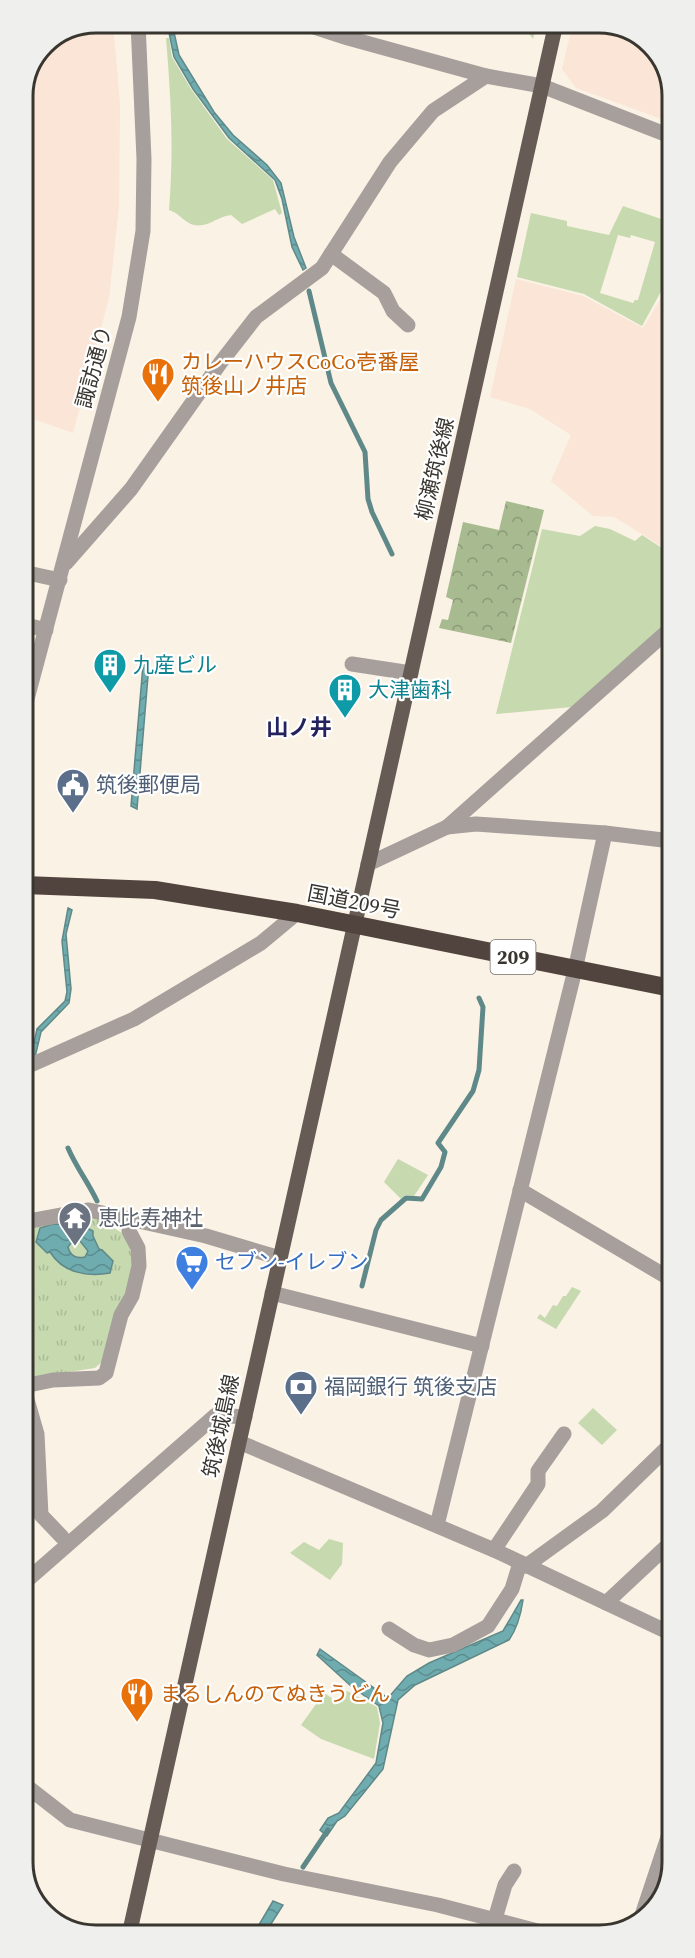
<svg xmlns="http://www.w3.org/2000/svg" width="695" height="1958" viewBox="0 0 695 1958" font-family="'Source Serif 4','Noto Sans JP',serif">
	<style>
		.commercial { fill: #fae5d7 }
		.green { fill: #c6d9af; fill-rule: evenodd }
		.forest { fill: url(#forest-crowns) }
		.cemetery { fill: url(#cemetery-stones) }
		.park { fill: url(#park-tufts) }
		.water { fill: url(#water-waves); stroke: #5f8989; stroke-width: 1.5; fill-rule: evenodd }
		.lines { fill: none; stroke-linecap: round; stroke-linejoin: round }
		.stream { stroke: #5f8989; stroke-width: 5 }
		.minor { stroke: #a69f9c; stroke-width: 15 }
		.major { stroke: #675b56; stroke-width: 15 }
		.highway { stroke: #51433d; stroke-width: 18 }
		.labels { text-anchor: middle; stroke-width: 4.5; stroke-linejoin: round; paint-order: stroke }
		.shield { fill: #fff; stroke: #74726e; stroke-width: 1.5 }
		.shield-label { font-size: 20px; font-weight: bold; fill: #393630 }
		.food-label { font-size: 21px; fill: #c56008; stroke: #fff; text-anchor: start }
		.street-label { font-size: 21px; fill: #393630; stroke: #fff }
		.culture-label { font-size: 21px; fill: #0d838f; stroke: #fff; text-anchor: start }
		.service-label { font-size: 21px; fill: #4e5e75; stroke: #fff; text-anchor: start }
		.worship-label { font-size: 21px; fill: #5b616d; stroke: #fff; text-anchor: start }
		.shop-label { font-size: 21px; fill: #366cbe; stroke: #fff; text-anchor: start }
		.neighbourhood-label { font-size: 22px; font-weight: bold; fill: #25235d; stroke: #fff }
		.rim { fill: none; stroke: #393630; stroke-width: 3 }
	</style>
	<defs>
		<pattern id="forest-crowns" width="20" height="18" patternUnits="userSpaceOnUse" patternTransform="scale(1.5)"><rect width="20" height="18" fill="#a8bb90"/><path d="M2 6a3 3 0 1 1 6 0M12 15a3 3 0 1 1 6 0" fill="none" stroke="#8a9976"/></pattern>
		<pattern id="cemetery-stones" width="16" height="16" patternUnits="userSpaceOnUse" patternTransform="scale(1.5)"><rect width="16" height="16" fill="#c6d9af"/><path d="M2 7V4a2 2 0 0 1 4 0v3zM10 15v-3a2 2 0 0 1 4 0v3z" fill="#abbb97"/></pattern>
		<pattern id="park-tufts" width="24" height="20" patternUnits="userSpaceOnUse" patternTransform="scale(1.5)"><rect width="24" height="20" fill="#c6d9af"/><path d="M3 7l-1-3M5 7V3M7 7l1-3M15 17l-1-3M17 17v-4M19 17l1-3" fill="none" stroke="#abbb97"/></pattern>
		<pattern id="water-waves" width="16" height="10" patternUnits="userSpaceOnUse" patternTransform="scale(1.5)"><rect width="16" height="10" fill="#6facaf"/><path d="M0 5q4-4 8 0t8 0" fill="none" stroke="#5c8d8f"/></pattern>
	</defs>
	<rect width="100%" height="100%" fill="#faf2e4"/>
	<g class="commercial">
		<polygon points="96,23 113,23 120,104 119,206 109,298 73,433 28,417 23,413 23,102 30,99 28,79 44,44"/>
		<polygon points="573,23 604,23 647,40 670,77 670,122 576,88 562,69"/>
		<polygon points="516,279 583,296 643,328 670,283 671,552 614,517 593,516 551,481 571,435 530,409 490,397"/>
	</g>
	<g class="green">
		<polygon points="515,23 537,23 533,39 526,29"/>
		<path d="M 166,38 L 169,38 L 172,57 L 191,89 L 227,139 L 273,180 L 282,213 L 279,215 L 275,209 L 242,224 L 231,215 C 218,216 208,228 194,225 C 185,223 179,213 169,210 C 174,150 171,98 166,38 Z"/>
		<path d="M 623,206 L 670,222 L 670,275 L 642,326 L 584,294 L 517,277 L 531,213 L 567,221 L 567,226 L 609,235 ZM 618,235 L 630,238 L 631,235 L 655,242 L 638,300 L 635,300 L 633,303 L 600,293 Z"/>
		<polygon points="595,526 610,529 635,541 642,535 671,554 671,619 572,707 496,714 542,529 580,536"/>
		<polygon points="398,1159 428,1175 414,1196 405,1195 401,1199 384,1182"/>
		<polygon points="572,1287 581,1291 556,1329 537,1318 540,1314 545,1318 553,1305 557,1306 563,1296 566,1296"/>
		<polygon points="593,1408 617,1430 602,1445 578,1423"/>
		<polygon points="329,1539 343,1543 342,1564 330,1580 290,1553 304,1542 319,1550"/>
		<polygon points="347,1691 377,1707 380,1723 374,1759 321,1739 301,1725 324,1693 336,1701"/>
	</g>
	<polygon class="forest" points="506,501 544,510 511,643 439,628 442,619 448,620 453,600 446,597 463,522 499,530"/>
	<polygon class="cemetery" points="23,413 32,418 23,448"/>
	<polygon class="park" points="91,1213 125,1235 136,1264 105,1359 95,1368 30,1378 24,1341 24,1225"/>
	<g class="water">
		<polygon points="167,23 172,23 179,55 214,112 233,135 267,165 281,183 294,237 306,268 303,270 292,247 282,199 275,180 229,138 193,89 174,57"/>
		<polygon points="149,664 137,809 131,806 143,665"/>
		<polygon points="68,908 72,910 66,934 71,989 69,1003 41,1032 35,1057 31,1056 37,1029 65,1001 67,992 62,941"/>
		<path d="M 53,1224 L 81,1225 L 93,1231 L 93,1236 L 99,1249 L 102,1250 L 113,1261 L 110,1273 C 87,1277 63,1273 50,1252 L 47,1253 L 36,1242 L 40,1228 ZM 80,1241 L 88,1251 L 85,1257 C 76,1259 70,1256 68,1247 L 71,1243 Z"/>
		<path d="M 521,1600 L 523,1600 C 521,1614 516,1630 509,1640 L 415,1685 L 398,1700 L 383,1769 L 345,1816 L 337,1821 L 327,1836 L 320,1830 L 328,1818 L 339,1813 L 376,1763 L 383,1723 L 379,1706 L 352,1687 L 317,1655 L 320,1649 L 388,1698 L 407,1676 L 429,1663 L 503,1631 Z"/>
		<polygon points="273,1901 283,1905 264,1935 253,1935"/>
	</g>
	<g class="lines">
		<g class="stream">
			<polyline points="309,291 331,383 365,452 368,499 372,512 392,554"/>
			<path d="M 68,1148 C 76,1167 88,1182 97,1201"/>
			<polyline points="362,1286 376,1230 381,1220 406,1198 422,1199 441,1167 445,1152 438,1143 473,1091 479,1070 483,1007 479,998"/>
			<polyline points="303,1867 328,1830"/>
		</g>
		<g class="minor">
			<polyline points="302,23 348,38 486,76 542,86 670,136"/>
			<polyline points="331,254 384,293 393,311 408,325"/>
			<polyline points="66,563 131,489 221,362 256,317 322,268 390,162 433,111 486,76"/>
			<polyline points="23,572 60,580"/>
			<polyline points="23,624 46,630"/>
			<polyline points="352,664 411,673"/>
			<polyline points="23,714 129,317 143,231 144,159 138,23"/>
			<polyline points="447,827 476,824 605,833 671,841"/>
			<polyline points="368,864 447,827 671,628"/>
			<polyline points="24,1068 134,1019 261,943 297,913"/>
			<polyline points="520,1190 672,1280"/>
			<polyline points="24,1222 89,1210 206,1236 280,1258"/>
			<polyline points="272,1293 482,1346"/>
			<polyline points="24,1386 53,1380 99,1378 106,1373 121,1315 132,1296 139,1266 138,1248 129,1231 130,1220"/>
			<polyline points="24,1389 37,1434 41,1515 62,1537"/>
			<polyline points="239,1442 494,1550 672,1634"/>
			<polyline points="437,1525 575,970 605,833"/>
			<polyline points="494,1550 538,1484 538,1471 564,1434"/>
			<polyline points="526,1566 602,1511 672,1443"/>
			<polyline points="25,1582 216,1415 245,1417"/>
			<polyline points="606,1603 668,1545 672,1547"/>
			<polyline points="389,1629 414,1645 429,1650 453,1645 488,1626 512,1589 520,1563"/>
			<polyline points="25,1785 70,1820 284,1874 438,1905 545,1933"/>
			<polyline points="641,1918 672,1825"/>
			<polyline points="495,1919 505,1885 514,1871"/>
		</g>
		<polyline class="major" points="129,1935 556,23"/>
		<polyline class="highway" points="24,885 155,890 297,913 671,988"/>
	</g>
	<defs>
		<g id="restaurant-pin" transform="scale(1.725)"><path d="M0 17L-7.5 6A9.5 9.5 0 1 1 7.5 6Z" fill="#e8710a" stroke="#fff"/><path d="M-5-6h1v4h1v-4h1v4h1v-4h1v5L-1.5 .5V6h-2V.5L-5-1ZM5-6V6H3V1.5H1.5Q1.5-4 5-6Z" fill="#fff"/></g>
		<g id="building-pin" transform="scale(1.725)"><path d="M0 17L-7.5 6A9.5 9.5 0 1 1 7.5 6Z" fill="#0f9aa8" stroke="#fff"/><path d="M-4-6H4V6H1V3H-1V6H-4ZM-2.5-4.3h1.7v1.8h-1.7ZM.8-4.3h1.7v1.8H.8ZM-2.5-1h1.7V.8h-1.7ZM.8-1h1.7V.8H.8Z" fill="#fff"/></g>
		<g id="civic-pin" transform="scale(1.725)"><path d="M0 17L-7.5 6A9.5 9.5 0 1 1 7.5 6Z" fill="#5c6f8a" stroke="#fff"/><path d="M-.6-6.5H3V-4.5H.6V-3L4-1V1h2V6H-6V1h2V-1L-.6-3ZM-1.2 2.5V6h2.4V2.5Z" fill="#fff"/></g>
		<g id="temple-pin" transform="scale(1.725)"><path d="M0 17L-7.5 6A9.5 9.5 0 1 1 7.5 6Z" fill="#6b7280" stroke="#fff"/><path d="M0-6L5-2H3V0L6.5 2.5H4V6H1.5V3h-3V6H-4V2.5H-6.5L-3 0V-2H-5Z" fill="#fff"/></g>
		<g id="supermarket-pin" transform="scale(1.725)"><path d="M0 17L-7.5 6A9.5 9.5 0 1 1 7.5 6Z" fill="#3f7fe0" stroke="#fff"/><path d="M-6-5.5h2.5l.6 2H6L4.5 2H-2.5L-4.4-4H-6ZM-1.5 3.2a1.3 1.3 0 1 0 .1 0ZM3 3.2a1.3 1.3 0 1 0 .1 0Z" fill="#fff"/></g>
		<g id="bank-pin" transform="scale(1.725)"><path d="M0 17L-7.5 6A9.5 9.5 0 1 1 7.5 6Z" fill="#5c6f8a" stroke="#fff"/><path d="M-6-4H6V4H-6ZM0-2.3a2.3 2.3 0 1 0 0 4.6a2.3 2.3 0 1 0 0-4.6Z" fill="#fff"/></g>
	</defs>
	<g fill-rule="evenodd">
		<use href="#restaurant-pin" x="158" y="374"/>
		<use href="#building-pin" x="110" y="665"/>
		<use href="#building-pin" x="345" y="690"/>
		<use href="#civic-pin" x="73" y="785"/>
		<use href="#temple-pin" x="75" y="1218"/>
		<use href="#supermarket-pin" x="192" y="1262"/>
		<use href="#bank-pin" x="301" y="1387"/>
		<use href="#restaurant-pin" x="137" y="1694"/>
	</g>
	<g class="labels">
		<rect class="shield" x="490.5" y="940" width="45" height="34" rx="4.5"/>
		<g class="shield-label">
			<text x="513" y="964">209</text>
		</g>
		<g class="food-label">
			<text x="181" y="369">カレーハウスCoCo壱番屋<tspan x="181" dy="24">筑後山ノ井店</tspan></text>
			<text x="160" y="1701">まるしんのてぬきうどん</text>
		</g>
		<g class="street-label">
			<text transform="translate(94 367) rotate(-75)" y="7">諏訪通り</text>
			<text transform="translate(435 469) rotate(-77)" y="7">柳瀬筑後線</text>
			<text transform="translate(354 902) rotate(11)" y="7">国道209号</text>
			<text transform="translate(221 1426) rotate(-78)" y="7">筑後城島線</text>
		</g>
		<g class="culture-label">
			<text x="133" y="672">九産ビル</text>
			<text x="368" y="697">大津歯科</text>
		</g>
		<g class="service-label">
			<text x="96" y="792">筑後郵便局</text>
			<text x="324" y="1394">福岡銀行 筑後支店</text>
		</g>
		<g class="worship-label">
			<text x="98" y="1225">恵比寿神社</text>
		</g>
		<g class="shop-label">
			<text x="215" y="1269">セブン-イレブン</text>
		</g>
		<g class="neighbourhood-label">
			<text x="299" y="735">山ノ井</text>
		</g>
	</g>
	<path d="M0 0H695V1958H0ZM96 33H599A63 63 0 0 1 662 96V1862A63 63 0 0 1 599 1925H96A63 63 0 0 1 33 1862V96A63 63 0 0 1 96 33Z" fill="#efefee" fill-rule="evenodd"/>
	<path class="rim" d="M96 33H599A63 63 0 0 1 662 96V1862A63 63 0 0 1 599 1925H96A63 63 0 0 1 33 1862V96A63 63 0 0 1 96 33Z"/>
</svg>
